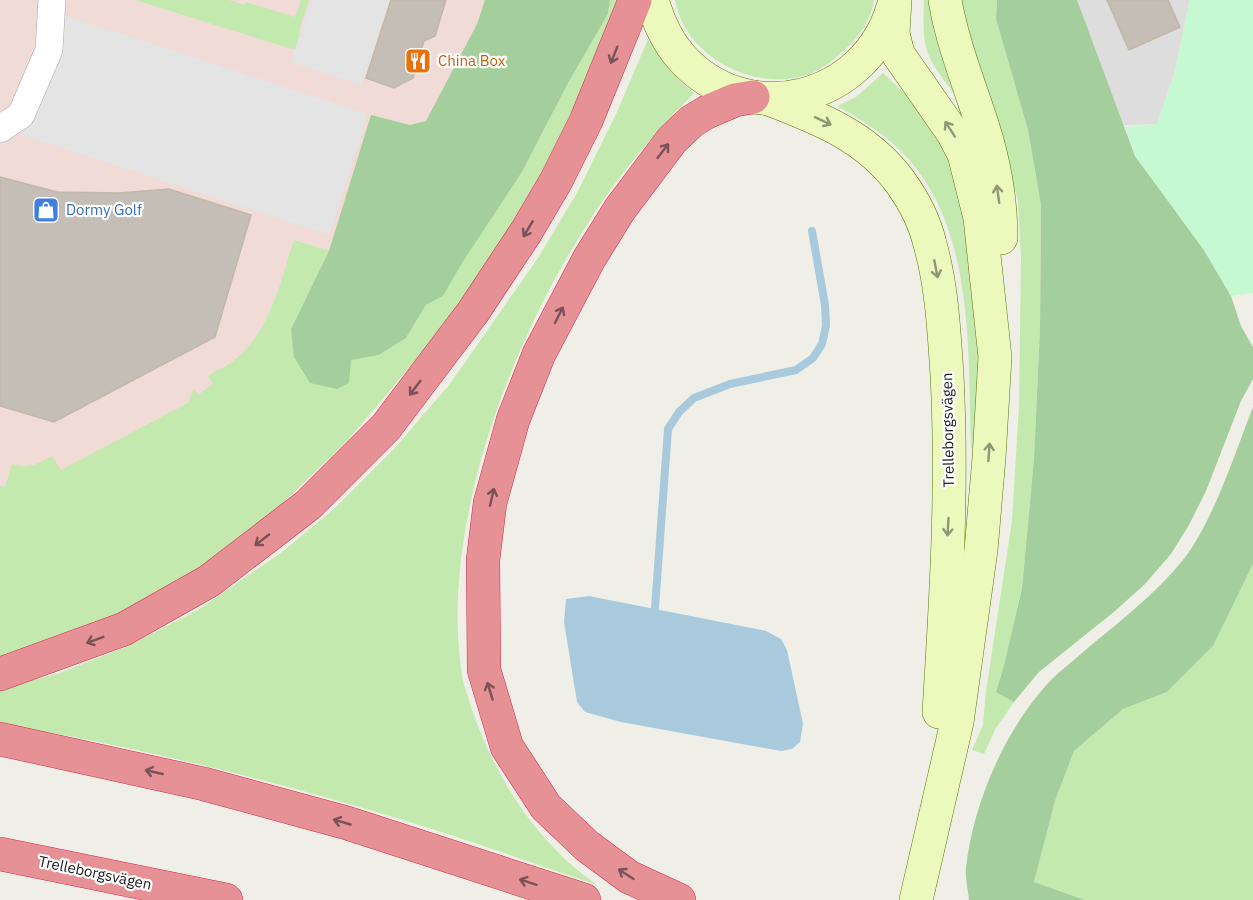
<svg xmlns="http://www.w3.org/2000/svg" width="1253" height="900" font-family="'IBM Plex Sans',sans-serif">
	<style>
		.residential { fill: #dedddd }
		.commercial { fill: #f0dbd7 }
		.grass { fill: #c3e9af }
		.forest { fill: #a5ce9d }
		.park { fill: #c6f8d1 }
		.parking { fill: #e4e4e4 }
		.water { fill: #a9cadd }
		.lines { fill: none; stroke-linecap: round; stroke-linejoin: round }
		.stream { stroke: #a9cadd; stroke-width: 8 }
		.building { fill: #c5beb6; stroke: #c2b8a9; stroke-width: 1.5 }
		.street-casing { stroke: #a7a7a7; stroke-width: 28 }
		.secondary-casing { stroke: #5b7608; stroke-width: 34 }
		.highway-casing { stroke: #d72b4f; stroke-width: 34 }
		.street { stroke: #fff; stroke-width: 27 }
		.secondary { stroke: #edf8bd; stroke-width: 33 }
		.highway { stroke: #e59195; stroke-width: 33 }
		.oneway { stroke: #795355 }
		.oneway2 { stroke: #919776 }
		.labels { text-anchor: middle; stroke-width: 4.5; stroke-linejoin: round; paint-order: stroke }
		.food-label { font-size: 15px; fill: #c56008; stroke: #fff; text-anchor: start }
		.shop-label { font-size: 15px; fill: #366cbe; stroke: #fff; text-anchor: start }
		.street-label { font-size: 15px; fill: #202020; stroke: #fff }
	</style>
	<rect width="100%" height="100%" fill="#f0efe7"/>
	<path class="residential" d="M 1060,0 L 1190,0 L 1174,74 L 1157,124 L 1106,126 Z"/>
	<path class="commercial" d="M 0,0 L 621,0 L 0,594 Z"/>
	<g class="grass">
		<path d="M 135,0 L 229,0 L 244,5 L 246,2 L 295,17 L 301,0 L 309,0 L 298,34 L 318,39 L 298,50 L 292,49 Z"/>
		<path d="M 610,0 L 617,0 L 609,26 L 564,130 L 538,179 L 500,243 L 433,340 L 347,441 L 264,522 L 213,562 L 121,618 L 0,659 L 0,486 L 5,487 L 12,464 C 28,470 38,464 52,456 L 61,470 L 188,403 L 194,388 L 198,395 L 213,384 L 208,376 C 217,370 228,366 236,359 C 271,330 280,282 294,240 L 329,251 L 291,329 L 351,359 L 379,355 L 406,338 L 426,305 L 443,296 L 461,263 L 522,172 L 567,85 L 608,14 Z"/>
		<path d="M 675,0 L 874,0 C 871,21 857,40 841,53 C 828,65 811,76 793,78 C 742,86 684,52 675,0 Z"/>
		<path d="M 924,0 L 938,0 L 956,96 C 925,55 922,52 924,0 Z"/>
		<path d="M 962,0 L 997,0 L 996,19 L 1028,130 L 1041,205 L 1040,328 L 1034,459 L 1022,587 L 1004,665 L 996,691 L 1014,702 L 996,728 L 984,754 L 972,750 L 983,725 L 986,691 L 1012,521 L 1019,405 L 1021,258 L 1018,200 L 969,35 Z"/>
		<path d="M 648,39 C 661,62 673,76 694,93 C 666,122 638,152 614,185 C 521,312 435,521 463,681 C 465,689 469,698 471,707 C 489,760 518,813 559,853 C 570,865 584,875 597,885 C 541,866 485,846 429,828 C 291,785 142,747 0,724 L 0,688 L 57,674 L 128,646 L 198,610 L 282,552 L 335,508 L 393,450 L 449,385 L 538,258 L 578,191 L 617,112 Z"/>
		<path d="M 883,73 L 917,105 L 954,165 L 971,243 L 980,375 L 978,447 L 971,448 C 968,359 974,247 919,172 C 898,143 868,123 837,106 L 856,97 Z"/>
		<path d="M 1253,564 L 1253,900 L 1085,900 L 1034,882 L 1055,801 L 1074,751 L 1123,709 L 1167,692 L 1213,646 Z"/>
	</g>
	<g class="forest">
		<path d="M 485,0 L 610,0 L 608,14 L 567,85 L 522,172 L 462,263 L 443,296 L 426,305 L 406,338 L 379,355 L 351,360 L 349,383 L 337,389 L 310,383 L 294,357 L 291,329 L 329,251 L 371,115 L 410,125 L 426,121 L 477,24 Z"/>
		<path d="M 997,0 L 1077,0 L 1135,156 L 1204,250 L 1231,296 L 1241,326 L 1253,347 L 1253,379 L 1241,401 L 1206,491 L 1189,525 L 1171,554 L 1145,584 L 1115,611 L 1039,672 L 1014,702 L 996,692 L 1004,665 L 1022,588 L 1034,459 L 1040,328 L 1041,205 L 1028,130 L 996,19 Z"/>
		<path d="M 1253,407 L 1253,564 L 1213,646 L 1167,692 L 1123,709 L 1074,751 L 1055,801 L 1034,882 L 1085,900 L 969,900 C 968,890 965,878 966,868 C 973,803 1006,727 1051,680 C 1061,670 1072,662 1082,653 C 1117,623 1154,596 1183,560 C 1213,522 1235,453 1253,407 Z"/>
	</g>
	<path class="park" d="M 1190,0 L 1253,0 L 1253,293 L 1231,296 L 1204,250 L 1135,156 L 1125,127 L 1157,124 L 1174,74 Z"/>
	<g class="parking">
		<path d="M 311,0 L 389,0 L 361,85 L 291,62 Z"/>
		<path d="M 54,12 L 368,114 L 329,235 L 14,132 Z"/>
	</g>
	<path class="water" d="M 589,596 L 766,631 L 781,639 L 787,650 L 803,724 L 800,742 L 792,749 L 781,751 L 621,722 L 585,712 L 577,702 L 564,622 L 566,599 Z"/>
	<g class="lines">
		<path class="stream" d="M 655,608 L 668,429 L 679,412 L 694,398 L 730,384 L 796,370 L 813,358 L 822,344 L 826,326 L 825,305 L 812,231"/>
	</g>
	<g class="building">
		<path d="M 391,0 L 446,0 L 435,36 L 424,41 L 413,78 L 394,88 L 366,78 Z"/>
		<path d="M 1107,0 L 1168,0 L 1180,27 L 1129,50 Z"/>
		<path d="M 0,177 L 57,192 L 119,193 L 169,189 L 251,215 L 215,337 L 54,422 L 0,406 Z"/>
	</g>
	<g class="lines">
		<defs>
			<path id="street" d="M 0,129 L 21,115 L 49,50 L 52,0"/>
			<g id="secondary">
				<path d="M 652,0 C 658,21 666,40 681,57 C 747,131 866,101 893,7"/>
				<path d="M 895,0 L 893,33 L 898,54 L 953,133 L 964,154 L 980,218 L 995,357 L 989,458 L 981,550 L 957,722 L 916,900"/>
				<path d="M 945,0 C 952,42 969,84 982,124 C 994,161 1001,200 1001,238"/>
				<path d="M 769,99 C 819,118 868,137 901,183 C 914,201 925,223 930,244 C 942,287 944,331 947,375 C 953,487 946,600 939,712"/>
			</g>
			<g id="highway">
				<path d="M 0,674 L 124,629 L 209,581 L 308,505 L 386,427 L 473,312 L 526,232 L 556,181 L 586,121 L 635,0"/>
				<path d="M 0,739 L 204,784 L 347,823 L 584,900"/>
				<path d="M 0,854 L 226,900"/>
				<path d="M 679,900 L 629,877 L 587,846 L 546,807 L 507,747 L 484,670 L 483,560 L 490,503 L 513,420 L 539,354 L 589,259 L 620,209 L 672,140 L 692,121 L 707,112 L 735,100 L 753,97"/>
			</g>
		</defs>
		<use href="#street" class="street-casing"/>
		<use href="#secondary" class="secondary-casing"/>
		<use href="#highway" class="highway-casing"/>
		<use href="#street" class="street"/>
		<use href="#secondary" class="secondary"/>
		<use href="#highway" class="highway"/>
	</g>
	<defs><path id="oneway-shaft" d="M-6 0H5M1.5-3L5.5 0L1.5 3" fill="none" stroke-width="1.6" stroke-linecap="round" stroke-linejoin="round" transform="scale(1.5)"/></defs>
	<g class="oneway">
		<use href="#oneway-shaft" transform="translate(614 55) rotate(112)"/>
		<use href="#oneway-shaft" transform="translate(663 151) rotate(-52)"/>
		<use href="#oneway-shaft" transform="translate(528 229) rotate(121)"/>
		<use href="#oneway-shaft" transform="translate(559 315) rotate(-63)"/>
		<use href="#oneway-shaft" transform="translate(415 388) rotate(127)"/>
		<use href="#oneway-shaft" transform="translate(492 497) rotate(-77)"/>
		<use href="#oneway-shaft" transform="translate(262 540) rotate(142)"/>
		<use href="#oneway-shaft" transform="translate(95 640) rotate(159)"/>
		<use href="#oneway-shaft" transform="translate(490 691) rotate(-107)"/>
		<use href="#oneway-shaft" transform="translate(154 772) rotate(-167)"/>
		<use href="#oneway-shaft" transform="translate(342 822) rotate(-164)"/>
		<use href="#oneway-shaft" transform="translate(626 874) rotate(-147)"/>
		<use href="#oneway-shaft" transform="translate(528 882) rotate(-162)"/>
	</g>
	<g class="oneway2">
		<use href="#oneway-shaft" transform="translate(823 121) rotate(25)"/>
		<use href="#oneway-shaft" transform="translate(950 129) rotate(-123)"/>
		<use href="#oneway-shaft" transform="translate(998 194) rotate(-98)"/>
		<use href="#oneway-shaft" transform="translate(936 269) rotate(79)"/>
		<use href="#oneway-shaft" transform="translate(989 452) rotate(-86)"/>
		<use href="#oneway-shaft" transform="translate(948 527) rotate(93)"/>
	</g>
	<defs>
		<symbol id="restaurant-square" viewBox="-11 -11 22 22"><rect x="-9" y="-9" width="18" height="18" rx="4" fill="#e8710a" stroke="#fff"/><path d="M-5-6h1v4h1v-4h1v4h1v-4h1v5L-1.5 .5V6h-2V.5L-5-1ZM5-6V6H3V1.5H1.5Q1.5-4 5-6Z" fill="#fff"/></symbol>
		<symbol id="shop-square" viewBox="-11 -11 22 22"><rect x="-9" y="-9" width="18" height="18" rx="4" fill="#3f7fe0" stroke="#fff"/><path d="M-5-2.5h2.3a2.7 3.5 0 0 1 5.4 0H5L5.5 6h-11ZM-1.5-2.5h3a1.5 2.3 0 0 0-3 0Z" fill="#fff"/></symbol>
	</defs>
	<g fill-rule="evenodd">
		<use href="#restaurant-square" x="403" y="46" width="30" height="30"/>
		<use href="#shop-square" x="31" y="195" width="30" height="30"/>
	</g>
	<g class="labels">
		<g class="food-label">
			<text x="438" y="66">China Box</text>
		</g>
		<g class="shop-label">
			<text x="66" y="215">Dormy Golf</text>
		</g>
		<g class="street-label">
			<text transform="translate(948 430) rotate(-91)" y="5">Trelleborgsvägen</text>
			<text transform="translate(95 873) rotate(12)" y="5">Trelleborgsvägen</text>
		</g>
	</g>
</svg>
